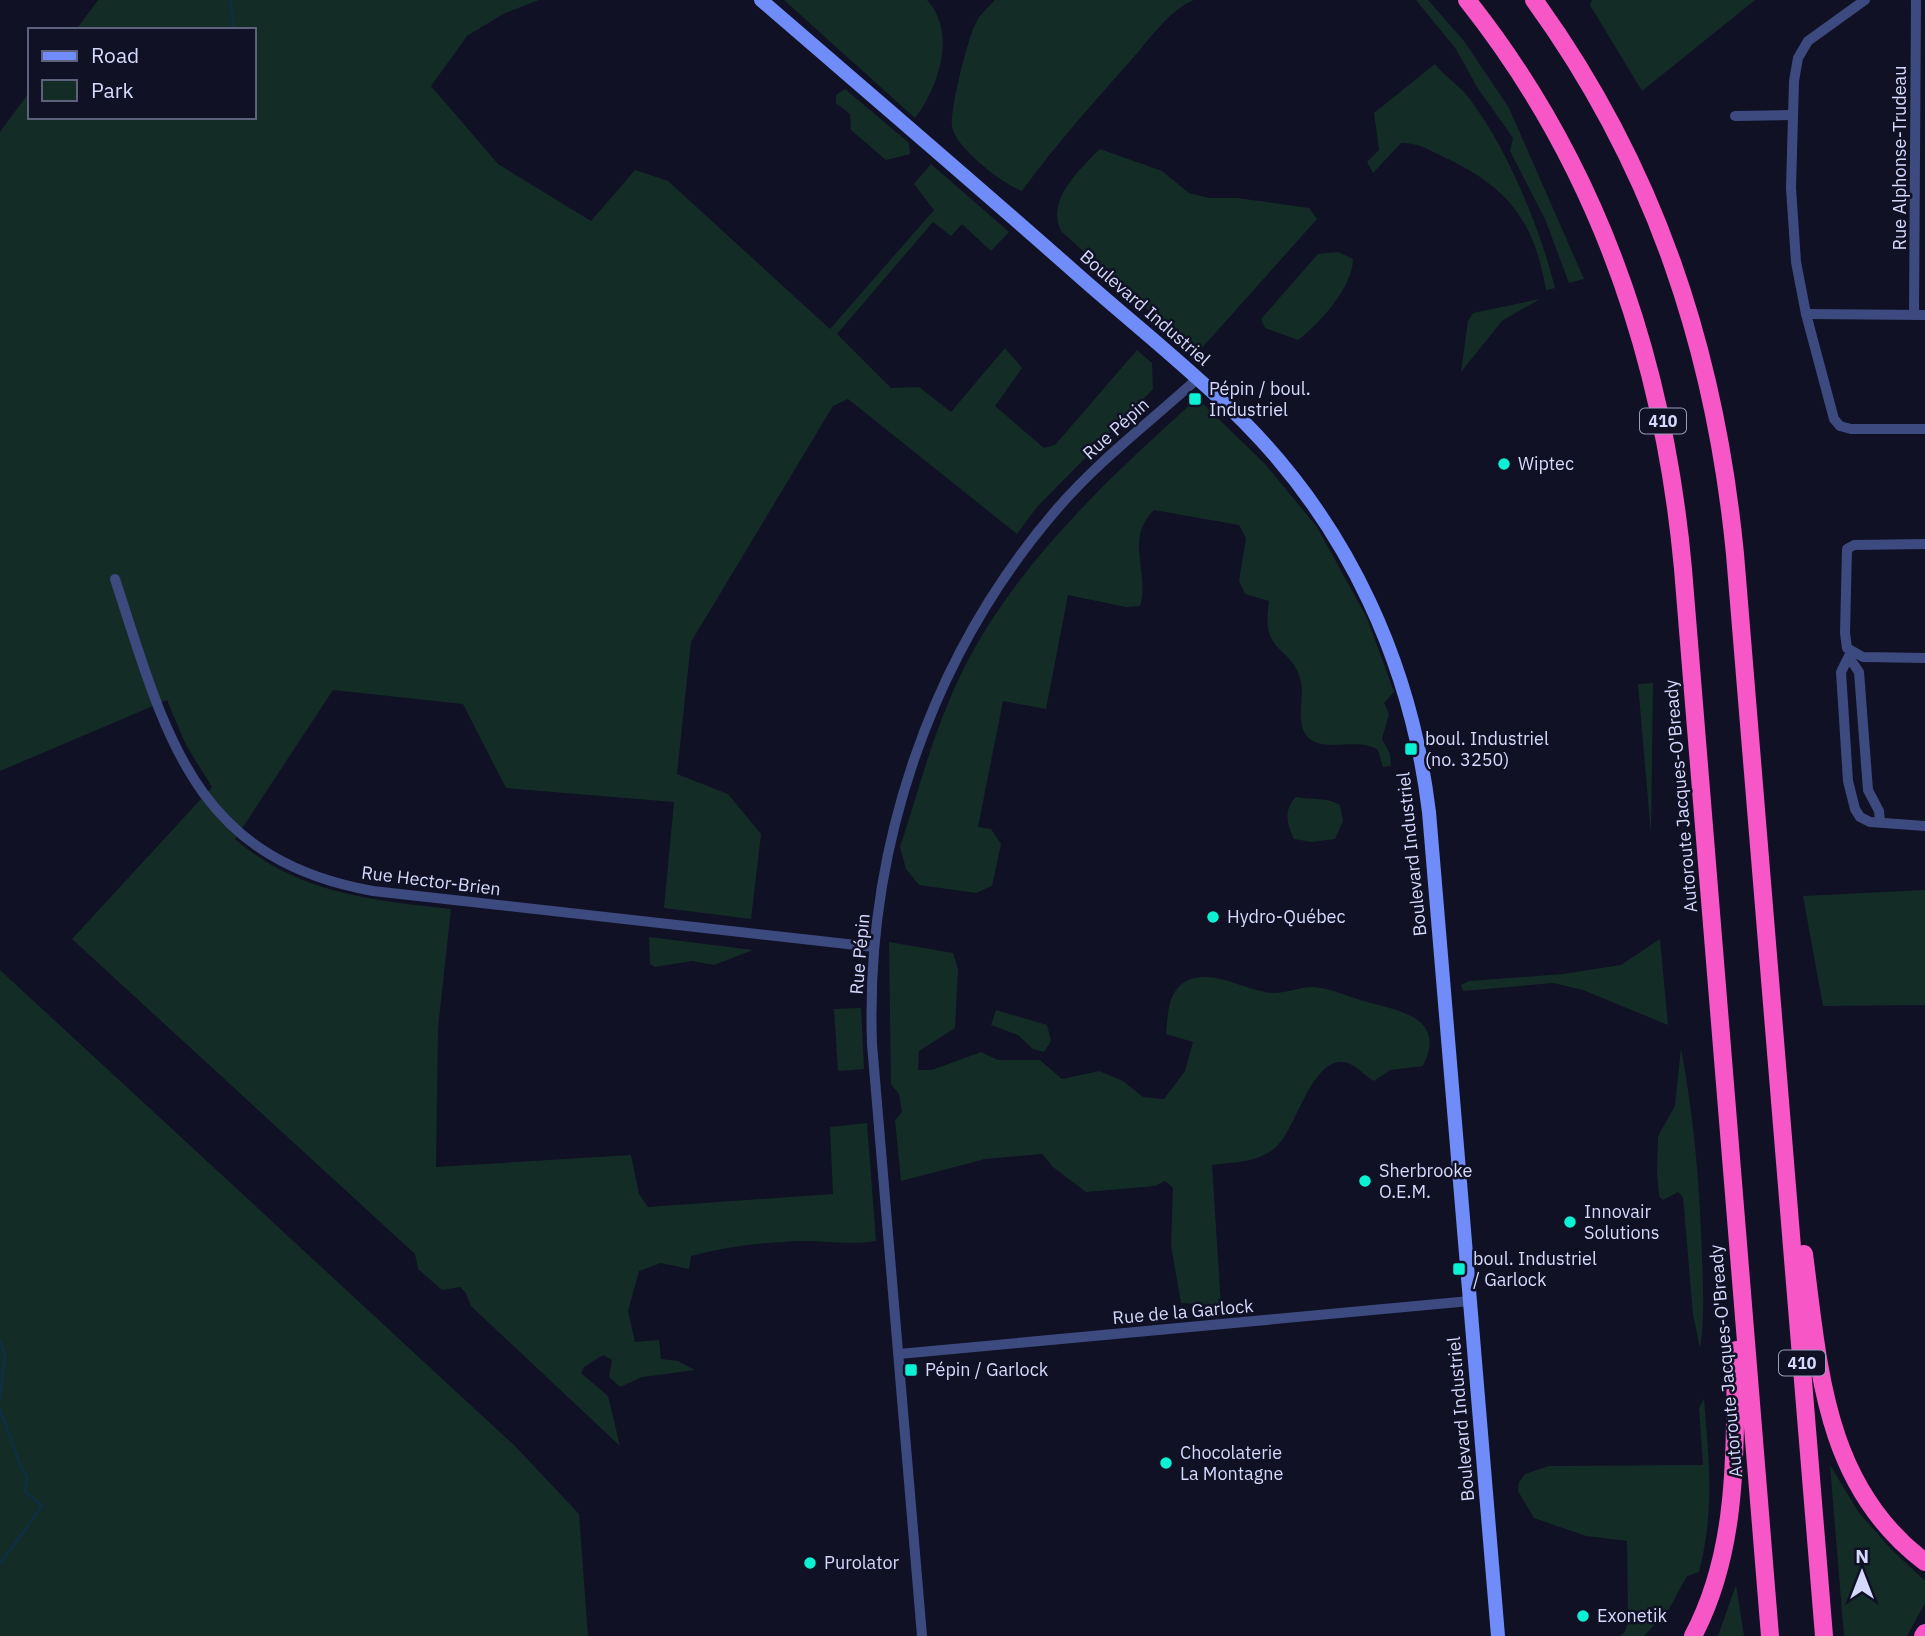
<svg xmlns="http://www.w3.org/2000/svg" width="1925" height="1636" font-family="'IBM Plex Sans',sans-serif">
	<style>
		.green { fill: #132d26 }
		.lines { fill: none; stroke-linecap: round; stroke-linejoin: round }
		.stream { stroke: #0e2e44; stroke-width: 2.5 }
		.street { stroke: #3d4a80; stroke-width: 10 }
		.secondary { stroke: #708cf8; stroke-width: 14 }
		.highway { stroke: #f756c7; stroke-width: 18 }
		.poi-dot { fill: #0cf1d4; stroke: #101124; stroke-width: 2.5 }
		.labels { text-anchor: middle; stroke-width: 5; stroke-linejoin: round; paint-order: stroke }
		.shield { fill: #101124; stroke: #999dbc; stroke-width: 2 }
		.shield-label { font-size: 16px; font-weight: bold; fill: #d4d9fd }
		.street-label { font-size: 18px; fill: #d4d9fd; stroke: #101124 }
		.poi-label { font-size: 18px; fill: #d4d9fd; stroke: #101124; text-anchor: start }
	</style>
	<rect width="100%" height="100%" fill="#101124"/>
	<g class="green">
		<path d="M 98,0 L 539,0 L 503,14 L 467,36 L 431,86 L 498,164 L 591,221 L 635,170 L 668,181 L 830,329 L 934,210 L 914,184 L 931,164 L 1009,232 L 991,251 L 962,224 L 951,236 L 933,222 L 837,334 L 891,388 L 919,387 L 951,412 L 1005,348 L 1022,368 L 995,406 L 1044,448 L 1055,445 L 1137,350 L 1152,363 L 1153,389 L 1037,507 L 1017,534 L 848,399 L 833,406 L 691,642 L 677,774 L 728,794 L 761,834 L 751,919 L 664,908 L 674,802 L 506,788 L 463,704 L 333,690 L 235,839 C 299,894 371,900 451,909 L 438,1028 L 436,1167 L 631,1155 L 639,1194 L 648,1207 L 833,1194 L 830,1127 L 867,1123 L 876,1241 C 851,1245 829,1241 805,1241 C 766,1242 729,1246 691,1256 L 689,1269 L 661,1263 L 639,1271 L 628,1311 L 635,1342 L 659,1340 L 661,1359 L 678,1361 L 695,1370 L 642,1377 L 620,1387 L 609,1377 L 612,1360 L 603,1355 L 584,1367 L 581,1373 L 608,1396 L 620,1446 L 471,1306 L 466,1293 L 460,1287 L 442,1290 L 418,1269 L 415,1254 L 72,939 L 212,787 L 186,745 L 167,700 L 0,771 L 0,132 L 30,91 L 30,117 L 254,117 L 254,30 L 76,30 Z"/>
		<path d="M 784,0 L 927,0 C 957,33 939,86 915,118 Z"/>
		<path d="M 995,0 L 1194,0 C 1169,10 1150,39 1132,59 C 1094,102 1056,144 1022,191 C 1003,184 955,148 952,126 C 950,110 968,35 977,21 C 981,13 989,7 995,0 Z"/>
		<path d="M 1416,0 L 1428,0 L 1464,41 L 1509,108 L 1584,279 L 1569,283 L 1545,219 L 1510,151 L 1513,138 L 1477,87 L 1456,49 Z"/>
		<path d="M 1592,0 L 1755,0 L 1642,91 L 1590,5 Z"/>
		<path d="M 1435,64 C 1445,77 1459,85 1469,98 C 1508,149 1539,226 1555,288 L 1546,290 C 1534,221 1509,188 1446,158 C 1431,151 1418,142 1401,143 L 1373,173 L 1367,162 L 1379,150 L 1374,113 Z"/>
		<path d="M 845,89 L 909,143 L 910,154 L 886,160 L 851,130 L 850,114 L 836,103 L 836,95 Z"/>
		<path d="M 1100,149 L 1162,171 L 1189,193 L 1209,198 L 1237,198 L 1309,208 L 1317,219 L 1201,349 L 1190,348 L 1061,231 C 1046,200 1079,170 1100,149 Z"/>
		<path d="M 1338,252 L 1353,259 C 1353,287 1319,324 1298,340 L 1265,328 L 1261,319 L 1318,254 Z"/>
		<path d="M 1540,299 L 1502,321 L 1461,372 L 1468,321 L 1473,313 Z"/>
		<path d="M 1199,400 L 1265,464 L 1317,527 L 1367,618 L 1394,692 L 1384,703 L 1389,714 L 1382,739 L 1390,754 L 1391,766 L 1383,767 L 1378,750 C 1358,738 1335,750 1315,742 C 1292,733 1305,699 1301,682 C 1292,643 1260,657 1269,601 L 1245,594 L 1239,581 L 1246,538 L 1239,525 L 1154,510 C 1124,539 1150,572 1140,606 L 1126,607 L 1068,595 L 1046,709 L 1003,701 L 978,827 L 991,829 L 1001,844 L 992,886 L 976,893 L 919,885 L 906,869 L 900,847 C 916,800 928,751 947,706 C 995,584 1097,489 1192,403 Z"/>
		<path d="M 1653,683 L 1651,834 L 1638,684 Z"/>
		<path d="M 1296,797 C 1312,800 1327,797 1340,805 L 1343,821 L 1335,839 L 1312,842 L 1294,839 C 1287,824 1283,810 1296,797 Z"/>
		<path d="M 1925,890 L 1925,1005 L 1823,1006 L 1803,896 Z"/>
		<path d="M 649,937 L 753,950 L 714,965 L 692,961 L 655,967 L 650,964 Z"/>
		<path d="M 1660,939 L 1668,1025 L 1583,990 L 1553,983 L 1463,991 L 1461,985 L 1469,981 L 1563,974 L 1621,965 Z"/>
		<path d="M 889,942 L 953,953 L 958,969 L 955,1028 L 919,1051 L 918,1070 L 932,1070 L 981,1052 L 998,1060 L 1040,1060 L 1062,1079 L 1099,1071 L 1123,1081 L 1143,1097 L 1164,1099 L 1185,1071 L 1193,1042 L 1166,1034 C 1168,1016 1167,996 1182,984 C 1208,964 1247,993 1276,993 C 1288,992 1301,987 1313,987 C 1329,988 1345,995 1360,1000 C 1392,1010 1449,1014 1423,1066 L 1390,1070 L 1374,1081 C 1366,1077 1360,1069 1352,1065 C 1315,1046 1298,1125 1278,1145 C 1261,1163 1234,1162 1212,1165 L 1221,1306 L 1181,1303 L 1171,1245 L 1173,1188 L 1165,1181 L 1155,1186 L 1086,1192 L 1053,1167 L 1042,1154 L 985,1159 L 901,1181 L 895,1120 L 902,1112 L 899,1094 L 891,1084 Z"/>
		<path d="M 0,970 L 515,1446 L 579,1514 L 588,1636 L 0,1636 Z"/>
		<path d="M 861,1008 L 864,1069 L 838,1071 L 834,1009 Z"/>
		<path d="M 996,1010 L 1047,1025 L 1051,1041 L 1044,1052 L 1033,1049 L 1018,1035 L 991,1025 Z"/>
		<path d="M 1681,1048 C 1694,1118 1700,1186 1702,1257 C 1703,1288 1705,1317 1700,1348 L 1693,1314 L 1683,1197 L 1678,1192 L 1663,1200 L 1659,1196 L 1657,1171 L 1658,1136 L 1675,1106 Z"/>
		<path d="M 1704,1399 C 1709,1463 1715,1509 1699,1572 L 1687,1576 L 1669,1609 L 1644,1636 L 1620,1636 L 1625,1632 L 1628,1621 L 1627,1541 L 1586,1536 L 1534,1518 L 1518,1491 L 1519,1482 L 1525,1474 L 1549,1466 L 1703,1465 L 1699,1408 Z"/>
		<path d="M 1830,1465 L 1859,1513 L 1891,1549 L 1925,1581 L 1925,1603 L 1907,1636 L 1844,1636 Z"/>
		<path d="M 1736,1585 L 1744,1636 L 1718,1636 Z"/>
	</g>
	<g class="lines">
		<g class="stream">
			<path d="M 230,0 L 234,30"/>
			<path d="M 0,1340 L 5,1356 L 0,1399"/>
			<path d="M 0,1409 L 21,1467 L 27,1477 L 25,1491 L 42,1506 L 0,1564"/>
		</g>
		<g class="street">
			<path d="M 1865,0 L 1808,41 L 1798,58 L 1794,81 L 1791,188 L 1796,262 L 1806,314 L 1834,419 L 1840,426 L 1851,429 L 1925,429"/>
			<path d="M 1735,116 L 1792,115"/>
			<path d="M 1806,314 L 1925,315"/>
			<path d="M 1914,315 L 1916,0"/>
			<path d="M 1925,544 L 1854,545 L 1847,549 L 1845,633 L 1847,648 L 1863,657 L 1925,658"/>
			<path d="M 115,579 C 165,731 191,859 373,891 L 874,947"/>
			<path d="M 1851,652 L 1841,672 L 1848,781 L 1855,809 L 1860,817 L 1870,822 L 1925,826"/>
			<path d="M 1850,659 L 1859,672 L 1868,790 L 1879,811 L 1880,821"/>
			<path d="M 899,1354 L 1470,1301"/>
			<path d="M 922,1636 L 872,1044 C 865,850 930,656 1057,509 C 1099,460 1150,422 1197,379"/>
		</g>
		<path class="secondary" d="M 761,0 C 864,89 967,177 1069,267 C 1127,319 1189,367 1244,422 C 1349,528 1411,664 1429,812 L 1498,1636"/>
		<g class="highway">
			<path d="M 1467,0 C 1598,165 1664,361 1683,569 L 1770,1636"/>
			<path d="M 1534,0 C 1655,167 1715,350 1735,554 L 1824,1636"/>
			<path d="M 1804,1254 C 1819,1368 1824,1486 1925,1562"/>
			<path d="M 1693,1636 C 1740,1547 1734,1448 1736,1350"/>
			<path d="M 1923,1636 L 1925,1633"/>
		</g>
	</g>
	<g class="poi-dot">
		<rect x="1188" y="392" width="14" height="14" rx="3.5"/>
		<circle cx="1504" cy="464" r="7"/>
		<rect x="1404" y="742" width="14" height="14" rx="3.5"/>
		<circle cx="1213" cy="917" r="7"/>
		<circle cx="1365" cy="1181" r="7"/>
		<circle cx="1570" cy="1222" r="7"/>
		<rect x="1452" y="1262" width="14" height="14" rx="3.5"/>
		<rect x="904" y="1363" width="14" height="14" rx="3.5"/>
		<circle cx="1166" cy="1463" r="7"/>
		<circle cx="810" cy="1563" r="7"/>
		<circle cx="1583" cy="1616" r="7"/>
	</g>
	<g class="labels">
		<g class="shield">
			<rect x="1640" y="408.5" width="46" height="25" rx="5"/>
			<rect x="1779" y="1350.5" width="46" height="25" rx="5"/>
		</g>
		<g class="shield-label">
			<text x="1663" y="427">410</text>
			<text x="1802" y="1369">410</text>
		</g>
		<g class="street-label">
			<text transform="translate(1900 158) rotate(-90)" y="6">Rue Alphonse-Trudeau</text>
			<text transform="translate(1145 308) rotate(41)" y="6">Boulevard Industriel</text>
			<text transform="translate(1116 429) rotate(-42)" y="6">Rue Pépin</text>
			<text transform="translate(1681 796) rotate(-95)" y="6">Autoroute Jacques-O'Bready</text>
			<text transform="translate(1412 854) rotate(-96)" y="6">Boulevard Industriel</text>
			<text transform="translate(431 881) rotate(7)" y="6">Rue Hector-Brien</text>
			<text transform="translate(860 954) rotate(-85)" y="6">Rue Pépin</text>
			<text transform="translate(1183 1312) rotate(-5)" y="6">Rue de la Garlock</text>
			<text transform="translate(1726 1361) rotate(-95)" y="6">Autoroute Jacques-O'Bready</text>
			<text transform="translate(1461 1419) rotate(-95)" y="6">Boulevard Industriel</text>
		</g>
		<g class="poi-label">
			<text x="1209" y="395">Pépin / boul.<tspan x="1209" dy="21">Industriel</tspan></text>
			<text x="1518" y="470">Wiptec</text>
			<text x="1425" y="745">boul. Industriel<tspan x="1425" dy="21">(no. 3250)</tspan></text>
			<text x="1227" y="923">Hydro-Québec</text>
			<text x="1379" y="1177">Sherbrooke<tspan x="1379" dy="21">O.E.M.</tspan></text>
			<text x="1584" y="1218">Innovair<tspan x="1584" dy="21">Solutions</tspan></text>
			<text x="1473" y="1265">boul. Industriel<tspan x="1473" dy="21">/ Garlock</tspan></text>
			<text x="925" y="1376">Pépin / Garlock</text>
			<text x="1180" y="1459">Chocolaterie<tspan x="1180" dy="21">La Montagne</tspan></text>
			<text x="824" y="1569">Purolator</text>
			<text x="1597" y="1622">Exonetik</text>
		</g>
	</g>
	<rect x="28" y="28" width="228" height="91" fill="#101124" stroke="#5e617b" stroke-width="2"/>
	<rect x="42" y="51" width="35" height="10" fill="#708cf8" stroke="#5e617b" stroke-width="2"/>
	<text x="91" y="63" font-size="21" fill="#d4d9fd">Road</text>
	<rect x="42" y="80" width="35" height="21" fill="#132d26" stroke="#5e617b" stroke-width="2"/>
	<text x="91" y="98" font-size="21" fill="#d4d9fd">Park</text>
	<g transform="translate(1862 1573)" stroke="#101124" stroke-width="5" paint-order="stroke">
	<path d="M0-5L12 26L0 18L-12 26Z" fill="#d4d9fd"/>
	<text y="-10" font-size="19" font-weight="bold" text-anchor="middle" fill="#d4d9fd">N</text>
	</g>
</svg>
